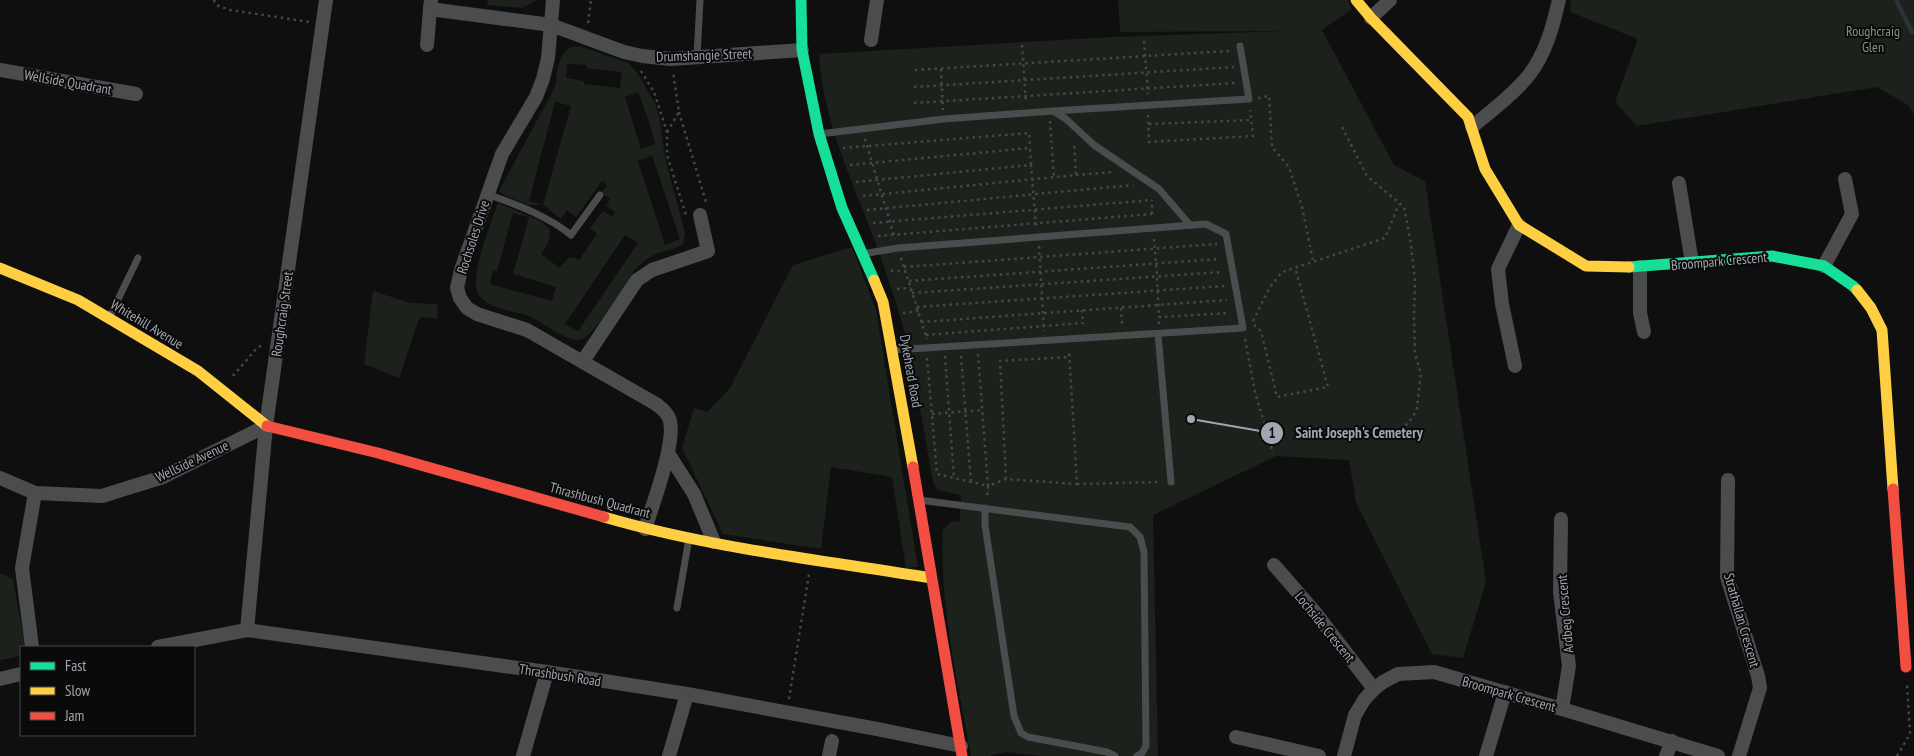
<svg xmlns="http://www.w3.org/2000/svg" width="1914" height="756" font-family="'PT Sans Narrow',sans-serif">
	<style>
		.green { fill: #1c211c; fill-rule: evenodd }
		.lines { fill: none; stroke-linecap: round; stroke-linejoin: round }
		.stream { stroke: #2a3238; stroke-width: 4.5 }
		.path { stroke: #45474a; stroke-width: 2.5; stroke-dasharray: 2.5 4; stroke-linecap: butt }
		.lane { stroke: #4a4c4e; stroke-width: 7 }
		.street { stroke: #4a4c4e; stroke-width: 14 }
		.fast { stroke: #16e098; stroke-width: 11 }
		.slow { stroke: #ffcf43; stroke-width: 11 }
		.jam { stroke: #f24e42; stroke-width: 11 }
		.labels { text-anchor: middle; stroke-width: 4; stroke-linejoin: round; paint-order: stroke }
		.park-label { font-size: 14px; fill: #7a9a78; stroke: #0a0a0b }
		.street-label { font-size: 14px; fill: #a1a7b0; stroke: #0a0a0b }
		.leader { fill: none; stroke: #a1a7b0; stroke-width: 2 }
		.callout-dot { fill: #a1a7b0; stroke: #0a0a0b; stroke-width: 2 }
		.mark-label { font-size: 15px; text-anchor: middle; font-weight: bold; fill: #111 }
		.callout-label { font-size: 15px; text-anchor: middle; font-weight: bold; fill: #a1a7b0; stroke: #0a0a0b; stroke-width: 4; stroke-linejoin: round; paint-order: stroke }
	</style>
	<rect width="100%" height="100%" fill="#0f0f10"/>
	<g class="green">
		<path d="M 488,0 L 537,0 L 522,8 L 487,5 Z"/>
		<path d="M 1118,0 L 1348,0 L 1352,9 L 1322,30 L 1394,165 L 1425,181 L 1486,582 L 1463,658 L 1432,654 L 1356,503 L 1349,460 L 1276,456 L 1153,515 L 1158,756 L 1041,756 L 1006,752 L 991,755 L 991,756 L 971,756 C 958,682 939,605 943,530 L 951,522 L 960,521 L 961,495 L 938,490 L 933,482 C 925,440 919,397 910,355 C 904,325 894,296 884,267 C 861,197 823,129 819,54 L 1111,37 L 1287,31 L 1120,32 Z"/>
		<path d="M 1571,0 L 1914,0 L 1914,115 L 1908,105 L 1877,87 L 1637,126 L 1615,102 L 1638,39 L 1570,12 Z"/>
		<path d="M 580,46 L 628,63 L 638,74 L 655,103 L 660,121 L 665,157 L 685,233 L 683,244 C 675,250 665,250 656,254 C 647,258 640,265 633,272 C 624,287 597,333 582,339 C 568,344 544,323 531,317 C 515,310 484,310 477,291 C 471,273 491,222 498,203 L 541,221 L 550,230 L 548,244 L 541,254 L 560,268 L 568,258 L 573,257 L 579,260 L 597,234 L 590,228 L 603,211 L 612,217 L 615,212 L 606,206 L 610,199 L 601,193 L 607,185 L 602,181 L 576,217 L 567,210 L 561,219 L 543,205 L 529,205 L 506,196 L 499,191 L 554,89 C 559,72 555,58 571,47 ZM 567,64 L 587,65 L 586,68 L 622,72 L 620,88 L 584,84 L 584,81 L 566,78 ZM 638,92 L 650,124 L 655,144 L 641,149 L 625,97 ZM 555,102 L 571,106 L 543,205 L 529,201 ZM 652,155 L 680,239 L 665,245 L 638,161 ZM 513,213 L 529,217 L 513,274 L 556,287 L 552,301 L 490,284 L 493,270 L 497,271 ZM 625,235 L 638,243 L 578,331 L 565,324 Z"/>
		<path d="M 852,247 L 876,310 L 918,567 L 906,568 L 892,477 L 831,467 L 821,549 L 723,534 L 682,448 L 694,408 L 707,412 L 730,388 L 793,265 Z"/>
		<path d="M 373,291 L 410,303 L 438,304 L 437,319 L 423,317 L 419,319 L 399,378 L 364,364 Z"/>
		<path d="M 0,573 L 13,579 L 25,647 L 21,647 L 21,656 L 0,660 Z"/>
	</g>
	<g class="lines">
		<path class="stream" d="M 1896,0 L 1912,32 L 1914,32"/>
		<g class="path">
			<path d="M 214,0 L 216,5 L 230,10 L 310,22"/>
			<path d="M 588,23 L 591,0"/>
			<path d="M 1144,41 L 1148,94"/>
			<path d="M 1022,45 L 1026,103"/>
			<path d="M 941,69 L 943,110"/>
			<path d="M 915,70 L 1229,51"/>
			<path d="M 641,71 L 654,92 L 667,132 L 667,155 L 686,215"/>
			<path d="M 914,87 L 1234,67"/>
			<path d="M 1258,98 L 1269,96 L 1272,147 L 1289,167 L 1302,207 L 1313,261"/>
			<path d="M 914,103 L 1235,83"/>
			<path d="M 679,112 L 706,202"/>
			<path d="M 1148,115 L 1149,142 L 1253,136 L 1250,110"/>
			<path d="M 1050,121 L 1054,177"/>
			<path d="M 1149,124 L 1251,120"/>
			<path d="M 1342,127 L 1367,176 L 1404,207 L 1410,238 L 1415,280 L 1414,318 L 1415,354 L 1421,373 L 1417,408 L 1413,417 L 1405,426 L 1400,442"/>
			<path d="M 667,132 L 679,112 L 673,72"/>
			<path d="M 865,139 L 895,239"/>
			<path d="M 843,148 L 1029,133 L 1030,148"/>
			<path d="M 850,165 L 1030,148 L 1031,165"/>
			<path d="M 1076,175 L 1115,172"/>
			<path d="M 856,182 L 1031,165 L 1036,226"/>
			<path d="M 863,196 L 1076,175 L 1074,142"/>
			<path d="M 867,210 L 1133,185"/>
			<path d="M 1152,214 L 1152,200"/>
			<path d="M 873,223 L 1152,200"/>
			<path d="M 878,236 L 1152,214"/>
			<path d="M 1154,239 L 1157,277 L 1159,317"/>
			<path d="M 1039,246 L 1044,331"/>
			<path d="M 901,258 L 927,339"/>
			<path d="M 904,267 L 1217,244"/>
			<path d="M 891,271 L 905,271"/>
			<path d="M 909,281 L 1220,259"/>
			<path d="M 897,289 L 911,288"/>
			<path d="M 912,293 L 1223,272"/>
			<path d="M 917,307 L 1224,286"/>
			<path d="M 1121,308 L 1122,324"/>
			<path d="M 1082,310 L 1083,324"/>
			<path d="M 903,313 L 918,311"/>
			<path d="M 1253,321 L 1270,287 L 1282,272 L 1385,238 L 1399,204"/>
			<path d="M 921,322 L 1227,300"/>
			<path d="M 1159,324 L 1159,317 L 1229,313"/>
			<path d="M 1254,325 L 1261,331 L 1277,397 L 1328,387 L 1295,267"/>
			<path d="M 926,335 L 1083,323"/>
			<path d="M 1245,339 L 1255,392 L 1273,453"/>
			<path d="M 978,354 L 988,486 L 1006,479 L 1077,484 L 1069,350"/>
			<path d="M 945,356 L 954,478"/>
			<path d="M 961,356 L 971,482"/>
			<path d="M 927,358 L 937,474 L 988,486 L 987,498"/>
			<path d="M 233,376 L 256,349 L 263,344"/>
			<path d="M 932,414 L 982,410"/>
			<path d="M 1006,479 L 1000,361 L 1070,357"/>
			<path d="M 1077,484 L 1162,482"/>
			<path d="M 789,699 L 809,574"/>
			<path d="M 1897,756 L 1910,734 L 1907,684"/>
		</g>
		<g class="lane">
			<path d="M 697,57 L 700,0"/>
			<path d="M 1053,111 L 1249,99 L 1240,46"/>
			<path d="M 819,134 L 944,119 L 1053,111 L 1066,119 L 1094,145 L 1159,189 L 1190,225"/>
			<path d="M 487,194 C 517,205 546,215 571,235 L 600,195"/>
			<path d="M 862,254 L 898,248 L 1206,224 L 1226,234 L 1243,328 L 893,350"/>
			<path d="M 109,318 L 138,258"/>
			<path d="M 1158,334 L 1171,482"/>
			<path d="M 919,500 L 1130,527 L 1140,537 L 1144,552 L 1146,746 L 1142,753 L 1137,756"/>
			<path d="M 985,508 L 985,525 L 1014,716 L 1021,733 L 1028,737 L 1107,752 L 1115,756"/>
			<path d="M 677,608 L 689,538"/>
		</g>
		<g class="street">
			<path d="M 431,0 L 430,9 L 551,25 L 624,52 L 642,56 L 671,59 L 802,50"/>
			<path d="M 553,0 L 548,58 L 543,79 L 536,97 L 502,154 L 461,270 L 457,288 L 460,298 L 467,308 L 477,314 L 527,330 L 656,404 C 661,408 666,411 669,418 C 678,438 652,506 645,529"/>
			<path d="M 1371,18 L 1390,0"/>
			<path d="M 871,40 L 877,0"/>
			<path d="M 427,45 L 430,9"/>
			<path d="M 0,70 L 136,94"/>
			<path d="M 1472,127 C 1491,111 1513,95 1529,75 C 1546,53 1553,26 1559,0"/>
			<path d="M 1679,183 L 1692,263"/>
			<path d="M 1824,266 L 1852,214 L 1845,179"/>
			<path d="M 1640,267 L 1640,313 L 1644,332"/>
			<path d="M 583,361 L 637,280 L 652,270 L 708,251 L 700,215"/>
			<path d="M 1515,366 L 1502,304 L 1498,269 L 1519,225"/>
			<path d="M 668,453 L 694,494 L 714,542"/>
			<path d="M 0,478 L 35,493 L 102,496 L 163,477 L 266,426"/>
			<path d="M 1728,480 L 1727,577 L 1758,676 L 1760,688 L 1739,756"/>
			<path d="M 1561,519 L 1560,592 L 1569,666 L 1562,709"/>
			<path d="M 1274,565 L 1314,611 L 1374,689"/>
			<path d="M 247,630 L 266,426 L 326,0"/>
			<path d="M 32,647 L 22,568 L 35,493"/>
			<path d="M 158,647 L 247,630 L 547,672 L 687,694 L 877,729 L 961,746"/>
			<path d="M 0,679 L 21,674"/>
			<path d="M 1236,737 L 1319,756"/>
			<path d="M 523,756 L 547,672"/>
			<path d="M 669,756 L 687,694"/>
			<path d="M 829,756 L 832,741"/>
			<path d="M 1344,756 L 1355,715 L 1364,700 L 1374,689 L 1383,682 L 1398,674 L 1434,672 L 1562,709 L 1718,756"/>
			<path d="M 1486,756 L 1505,692"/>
			<path d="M 1666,756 L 1672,741"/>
		</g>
		<g class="fast">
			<path d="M 801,0 L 802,50 L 819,134 L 842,208 L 874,280"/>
			<path d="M 1629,267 L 1772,256 L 1824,266 L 1853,286 L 1857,290"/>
		</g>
		<g class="slow">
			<path d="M 1356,0 L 1371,18 L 1468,117 L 1485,169 L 1519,225 L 1586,266 L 1629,267"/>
			<path d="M 0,268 L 78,300 L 198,371 L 267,426"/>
			<path d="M 874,280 L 883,302 L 913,467"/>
			<path d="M 1857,290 L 1871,308 L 1882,330 L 1893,489"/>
			<path d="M 604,517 C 710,548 822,560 931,578"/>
		</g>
		<g class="jam">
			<path d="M 267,426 L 378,453 L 604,517"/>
			<path d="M 913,467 L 962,756"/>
			<path d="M 1893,489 L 1906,667"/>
		</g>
	</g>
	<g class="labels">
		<g class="park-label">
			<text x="1873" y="36">Roughcraig<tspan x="1873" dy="16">Glen</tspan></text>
		</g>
		<g class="street-label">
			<text transform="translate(704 55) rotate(-2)" y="5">Drumshangie Street</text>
			<text transform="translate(68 82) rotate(10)" y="5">Wellside Quadrant</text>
			<text transform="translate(473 237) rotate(-72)" y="5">Rochsoles Drive</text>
			<text transform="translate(1719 261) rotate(-5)" y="5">Broompark Crescent</text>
			<text transform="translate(282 314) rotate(-82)" y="5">Roughcraig Street</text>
			<text transform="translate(147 324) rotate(31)" y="5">Whitehill Avenue</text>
			<text transform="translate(911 371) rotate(80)" y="5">Dykehead Road</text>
			<text transform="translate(192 461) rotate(-25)" y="5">Wellside Avenue</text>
			<text transform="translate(600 500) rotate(15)" y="5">Thrashbush Quadrant</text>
			<text transform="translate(1565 614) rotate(-95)" y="5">Ardbeg Crescent</text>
			<text transform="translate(1742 620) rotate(74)" y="5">Strathallan Crescent</text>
			<text transform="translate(1325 627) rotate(51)" y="5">Lochside Crescent</text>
			<text transform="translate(560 675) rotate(9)" y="5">Thrashbush Road</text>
			<text transform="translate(1509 694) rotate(16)" y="5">Broompark Crescent</text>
		</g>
	</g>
	<path class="leader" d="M1191 419L1272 433"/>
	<g class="callout-dot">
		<circle cx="1191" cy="419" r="5"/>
		<circle cx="1272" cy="433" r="12"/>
	</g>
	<g class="mark-label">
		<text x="1272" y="438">1</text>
	</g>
	<g class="callout-label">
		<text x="1359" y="438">Saint Joseph's Cemetery</text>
	</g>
	<rect x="20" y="646" width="175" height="90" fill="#0a0a0b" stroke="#46494d"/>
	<rect x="30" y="662" width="25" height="8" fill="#16e098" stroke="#46494d"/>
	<text x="65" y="671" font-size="15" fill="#a1a7b0">Fast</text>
	<rect x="30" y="687" width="25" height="8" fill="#ffcf43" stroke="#46494d"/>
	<text x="65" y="696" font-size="15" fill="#a1a7b0">Slow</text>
	<rect x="30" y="712" width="25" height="8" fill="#f24e42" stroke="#46494d"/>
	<text x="65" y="721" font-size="15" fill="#a1a7b0">Jam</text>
</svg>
